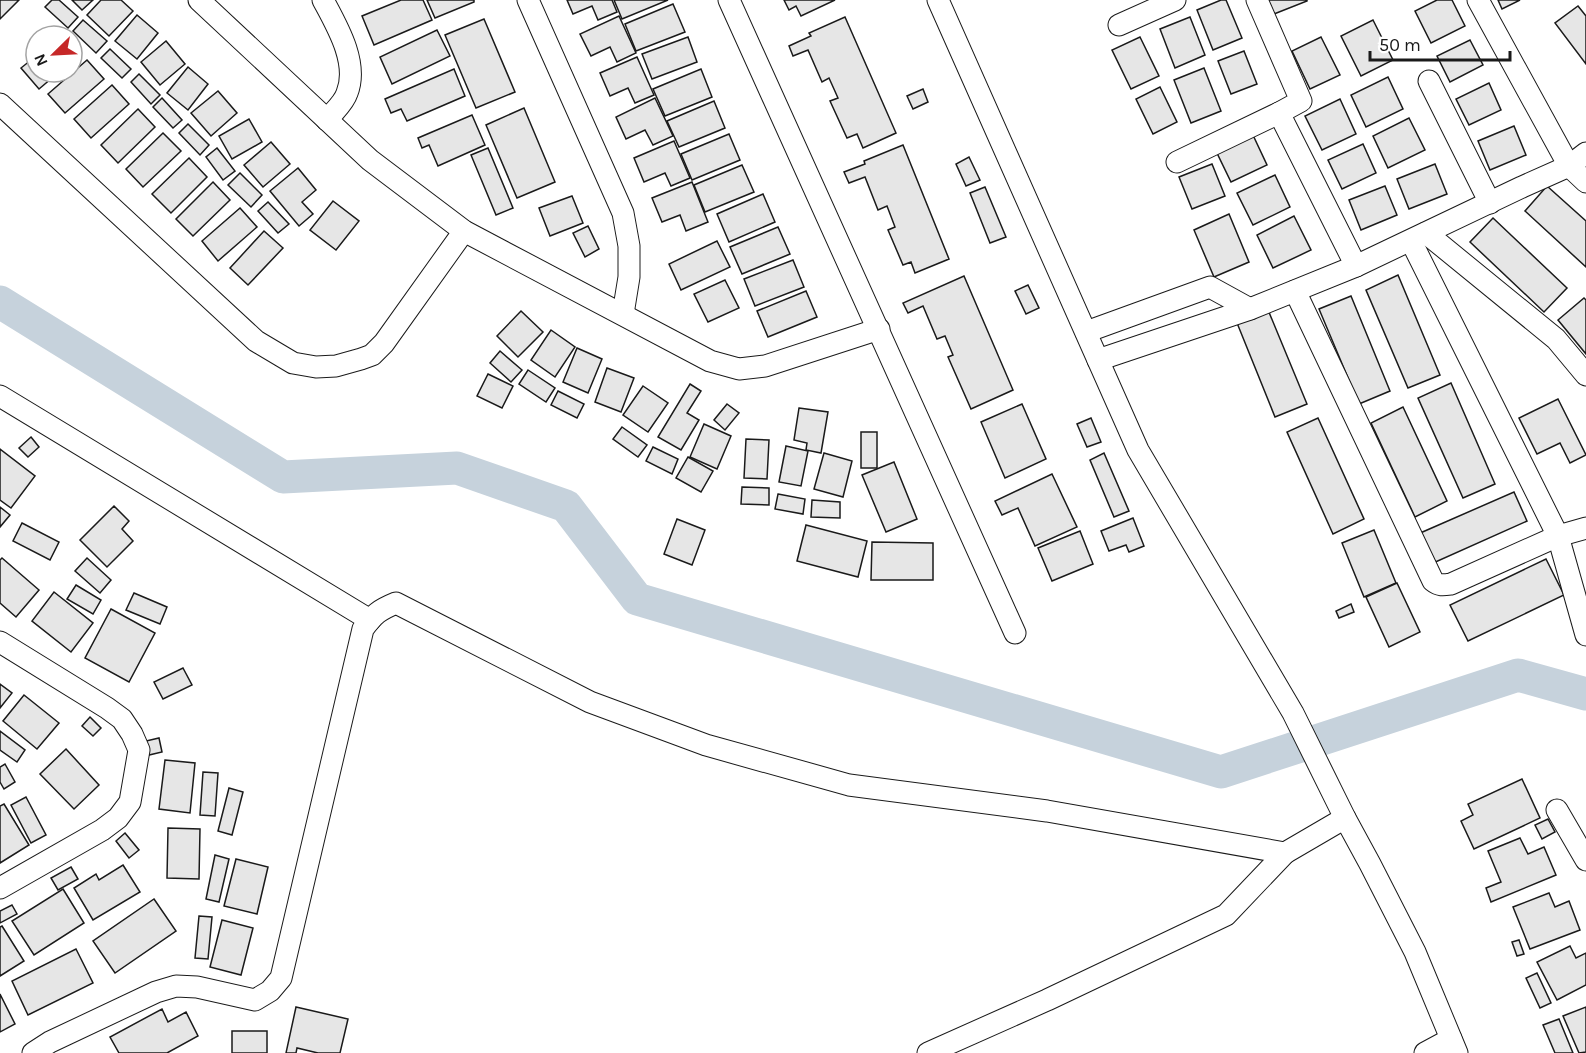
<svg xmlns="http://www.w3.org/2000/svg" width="1586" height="1053" font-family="Karla,sans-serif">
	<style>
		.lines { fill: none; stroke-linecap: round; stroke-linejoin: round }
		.river { stroke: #c6d2dc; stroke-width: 33 }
		.building { fill: #e6e6e6; stroke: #1a1a1a; stroke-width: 1.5 }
		.minor-casing { stroke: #1a1a1a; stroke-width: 23 }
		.minor { stroke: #fff; stroke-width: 21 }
	</style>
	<rect width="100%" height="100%" fill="#fff"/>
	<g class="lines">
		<path class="river" d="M 0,302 L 283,477 L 457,468 L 566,506 L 637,599 L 1221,772 L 1518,675 L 1586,694"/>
	</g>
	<g class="building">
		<path d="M 0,0 L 19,0 L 0,19 Z"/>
		<path d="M 52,0 L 59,0 L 78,17 L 68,28 L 45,7 Z"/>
		<path d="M 72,0 L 93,0 L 82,10 Z"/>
		<path d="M 101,0 L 121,0 L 133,11 L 109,36 L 87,15 Z"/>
		<path d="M 401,0 L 423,0 L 432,20 L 374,45 L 362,16 Z"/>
		<path d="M 427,0 L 474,0 L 474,2 L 435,18 Z"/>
		<path d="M 567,0 L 612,0 L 617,12 L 598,20 L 592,6 L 573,14 Z"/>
		<path d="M 614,0 L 668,0 L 622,19 Z"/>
		<path d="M 784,0 L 835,0 L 801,16 L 796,6 L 789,10 Z"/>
		<path d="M 1221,0 L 1226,0 L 1242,38 L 1213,50 L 1197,10 Z"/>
		<path d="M 1268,0 L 1307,0 L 1307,1 L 1274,14 Z"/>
		<path d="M 1437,0 L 1452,0 L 1465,26 L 1431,43 L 1415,11 Z"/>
		<path d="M 1498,0 L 1520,0 L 1502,9 Z"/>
		<path d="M 673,4 L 685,32 L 636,51 L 625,24 Z"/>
		<path d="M 1578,6 L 1586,16 L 1586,64 L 1555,23 Z"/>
		<path d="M 137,15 L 158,33 L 137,59 L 115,41 Z"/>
		<path d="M 619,16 L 636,53 L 617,62 L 610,47 L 591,56 L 580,34 Z"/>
		<path d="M 845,17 L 896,133 L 863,148 L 857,134 L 847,138 L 830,101 L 838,98 L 829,78 L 822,82 L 808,50 L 793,56 L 789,46 L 811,36 L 809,33 Z"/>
		<path d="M 1190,17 L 1205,55 L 1175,68 L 1160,29 Z"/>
		<path d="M 484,19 L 515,92 L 476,108 L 445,35 Z"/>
		<path d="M 83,20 L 107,41 L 96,53 L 73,31 Z"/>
		<path d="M 1373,20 L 1393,60 L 1361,76 L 1341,36 Z"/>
		<path d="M 437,30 L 450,56 L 392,84 L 380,57 Z"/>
		<path d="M 688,37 L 697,62 L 652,79 L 642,54 Z"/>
		<path d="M 1140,37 L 1159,76 L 1131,89 L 1112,50 Z"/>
		<path d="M 1321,37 L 1340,75 L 1310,89 L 1292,51 Z"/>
		<path d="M 1470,40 L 1483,65 L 1450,82 L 1437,56 Z"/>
		<path d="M 166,41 L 185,64 L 160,85 L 141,62 Z"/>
		<path d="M 110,49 L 131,69 L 122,78 L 101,58 Z"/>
		<path d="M 1244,51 L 1257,84 L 1231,94 L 1218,61 Z"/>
		<path d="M 36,56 L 36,72 L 59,72 L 39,89 L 21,68 Z"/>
		<path d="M 637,57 L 654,95 L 635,103 L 628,88 L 610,96 L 600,73 Z"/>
		<path d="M 87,60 L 104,79 L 65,113 L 48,94 Z"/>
		<path d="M 188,67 L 208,84 L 188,110 L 167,93 Z"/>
		<path d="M 1204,68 L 1221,111 L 1191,123 L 1174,80 Z"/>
		<path d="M 454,69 L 465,96 L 407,121 L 401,109 L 391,113 L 385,99 Z"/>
		<path d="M 701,69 L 712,97 L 665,116 L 653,89 Z"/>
		<path d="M 139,74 L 160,95 L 151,104 L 131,82 Z"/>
		<path d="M 1388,77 L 1403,109 L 1366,127 L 1351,95 Z"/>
		<path d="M 1489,83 L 1501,110 L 1469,125 L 1456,99 Z"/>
		<path d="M 112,85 L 129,104 L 91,138 L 74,119 Z"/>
		<path d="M 1160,87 L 1177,122 L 1153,134 L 1136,99 Z"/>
		<path d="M 923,89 L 928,102 L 913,109 L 907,96 Z"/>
		<path d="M 218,91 L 237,113 L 211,136 L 191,113 Z"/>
		<path d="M 162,98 L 182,120 L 173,128 L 153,107 Z"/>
		<path d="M 655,98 L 673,136 L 653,145 L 645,130 L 626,139 L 616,117 Z"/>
		<path d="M 1340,99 L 1356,134 L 1322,150 L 1305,116 Z"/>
		<path d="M 714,101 L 725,128 L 679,147 L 667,121 Z"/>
		<path d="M 524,108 L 555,182 L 517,198 L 486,125 Z"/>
		<path d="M 138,109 L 155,127 L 118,163 L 101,145 Z"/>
		<path d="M 472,115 L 485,145 L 438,166 L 429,145 L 422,148 L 418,138 Z"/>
		<path d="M 1409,118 L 1425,150 L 1388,168 L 1373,136 Z"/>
		<path d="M 249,119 L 262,142 L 232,159 L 219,136 Z"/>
		<path d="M 188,124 L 209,145 L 200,155 L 179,133 Z"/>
		<path d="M 1514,126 L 1526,155 L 1490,170 L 1478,141 Z"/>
		<path d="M 163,133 L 181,151 L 143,187 L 126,169 Z"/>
		<path d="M 1252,133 L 1267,165 L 1231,182 L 1216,151 Z"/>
		<path d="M 729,134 L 740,160 L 692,180 L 681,154 Z"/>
		<path d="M 674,141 L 690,178 L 671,186 L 665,173 L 644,182 L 634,158 Z"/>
		<path d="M 271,142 L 290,164 L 263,187 L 244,165 Z"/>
		<path d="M 1363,144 L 1376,173 L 1342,189 L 1328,160 Z"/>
		<path d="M 903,145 L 949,259 L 915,273 L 911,262 L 903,265 L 888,230 L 895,227 L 887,206 L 878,210 L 865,177 L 849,183 L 844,172 L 865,164 L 864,161 Z"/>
		<path d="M 217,148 L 235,171 L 223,180 L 206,157 Z"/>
		<path d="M 488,148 L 513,208 L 496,215 L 471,155 Z"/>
		<path d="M 969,157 L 980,180 L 966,186 L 956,164 Z"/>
		<path d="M 189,158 L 207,177 L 171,213 L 152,194 Z"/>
		<path d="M 1212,164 L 1225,196 L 1192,209 L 1179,177 Z"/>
		<path d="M 1435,164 L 1447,194 L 1409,209 L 1397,179 Z"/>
		<path d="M 742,165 L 754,192 L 705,212 L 694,185 Z"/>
		<path d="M 298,168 L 316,190 L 302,202 L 313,214 L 299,226 L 270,191 Z"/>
		<path d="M 240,173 L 262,195 L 251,207 L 228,185 Z"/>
		<path d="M 1275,175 L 1290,207 L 1253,225 L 1237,193 Z"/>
		<path d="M 213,182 L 230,200 L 193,236 L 176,219 Z"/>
		<path d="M 692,182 L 708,222 L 686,231 L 680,215 L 662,222 L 652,198 Z"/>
		<path d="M 1385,186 L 1397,215 L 1361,230 L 1349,200 Z"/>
		<path d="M 1547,186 L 1586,221 L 1586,267 L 1525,211 Z"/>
		<path d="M 985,187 L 1006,237 L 990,243 L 970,193 Z"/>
		<path d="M 763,194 L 775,222 L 729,242 L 717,214 Z"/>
		<path d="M 572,196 L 583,223 L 550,236 L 539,208 Z"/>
		<path d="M 333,201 L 359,221 L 336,250 L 310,230 Z"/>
		<path d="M 268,202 L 289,224 L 278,233 L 258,211 Z"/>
		<path d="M 240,208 L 257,227 L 218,261 L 202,241 Z"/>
		<path d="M 1229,214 L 1249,262 L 1214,277 L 1194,230 Z"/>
		<path d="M 1294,216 L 1311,250 L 1273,268 L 1257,235 Z"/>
		<path d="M 1493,218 L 1567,288 L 1544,312 L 1470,242 Z"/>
		<path d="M 588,226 L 599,249 L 585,257 L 573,233 Z"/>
		<path d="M 778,227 L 790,254 L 742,274 L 730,247 Z"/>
		<path d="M 264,231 L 283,248 L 248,285 L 230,268 Z"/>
		<path d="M 717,241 L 730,267 L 681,290 L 669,264 Z"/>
		<path d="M 793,260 L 804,287 L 755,306 L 744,279 Z"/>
		<path d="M 1398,275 L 1440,375 L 1408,388 L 1366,290 Z"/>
		<path d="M 964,276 L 1013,390 L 971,409 L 948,357 L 953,355 L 945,336 L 937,339 L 923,306 L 908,313 L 903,303 Z"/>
		<path d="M 725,280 L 739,308 L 708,322 L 694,294 Z"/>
		<path d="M 1028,285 L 1039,308 L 1026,314 L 1015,291 Z"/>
		<path d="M 806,291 L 817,317 L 768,337 L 757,311 Z"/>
		<path d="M 1351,296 L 1390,391 L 1359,404 L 1319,309 Z"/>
		<path d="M 1584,298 L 1586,300 L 1586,354 L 1558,320 Z"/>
		<path d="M 1266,305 L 1307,404 L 1275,417 L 1235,318 Z"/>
		<path d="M 521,311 L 543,332 L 518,357 L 497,336 Z"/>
		<path d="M 551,330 L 575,347 L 555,377 L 531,360 Z"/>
		<path d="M 577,348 L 602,359 L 588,393 L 563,382 Z"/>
		<path d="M 500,351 L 522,370 L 511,382 L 490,363 Z"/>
		<path d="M 607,368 L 634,378 L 621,412 L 595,402 Z"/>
		<path d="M 528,370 L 555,388 L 546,402 L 519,384 Z"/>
		<path d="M 488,374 L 513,386 L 502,408 L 477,396 Z"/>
		<path d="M 1451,383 L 1495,484 L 1463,498 L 1418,398 Z"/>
		<path d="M 690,384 L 701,391 L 687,413 L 699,420 L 681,450 L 658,437 Z"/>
		<path d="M 643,386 L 668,403 L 648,432 L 623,415 Z"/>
		<path d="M 558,391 L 584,404 L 577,418 L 551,405 Z"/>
		<path d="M 1558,399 L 1586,455 L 1570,463 L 1560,443 L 1537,454 L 1519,418 Z"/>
		<path d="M 727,404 L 739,413 L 725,430 L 714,420 Z"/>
		<path d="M 1022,404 L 1046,459 L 1005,478 L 981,422 Z"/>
		<path d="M 1403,407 L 1447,501 L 1415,517 L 1371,423 Z"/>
		<path d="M 799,408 L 828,412 L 821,453 L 806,450 L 807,443 L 794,440 Z"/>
		<path d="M 1091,418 L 1101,442 L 1087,447 L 1077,424 Z"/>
		<path d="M 1318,418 L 1364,519 L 1333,534 L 1287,432 Z"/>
		<path d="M 704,424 L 731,436 L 717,469 L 690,457 Z"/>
		<path d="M 622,427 L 647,445 L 638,457 L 613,439 Z"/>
		<rect x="861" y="432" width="16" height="36"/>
		<path d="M 31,437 L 39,447 L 28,457 L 19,448 Z"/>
		<path d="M 746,439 L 769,440 L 767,479 L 744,478 Z"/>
		<path d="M 786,446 L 808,451 L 801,486 L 779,482 Z"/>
		<path d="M 653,447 L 678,459 L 672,474 L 646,461 Z"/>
		<path d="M 0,449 L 35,476 L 11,508 L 0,500 Z"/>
		<path d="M 824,453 L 852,461 L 843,497 L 814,489 Z"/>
		<path d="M 1104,453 L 1129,511 L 1114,517 L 1090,460 Z"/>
		<path d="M 688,457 L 713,471 L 701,492 L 676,478 Z"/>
		<path d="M 894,462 L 917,519 L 886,532 L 862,475 Z"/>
		<path d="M 1052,474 L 1077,527 L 1035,546 L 1018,508 L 1002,515 L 995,501 Z"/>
		<path d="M 742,487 L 769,488 L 769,505 L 741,504 Z"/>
		<path d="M 1514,492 L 1527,521 L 1431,564 L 1418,534 Z"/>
		<path d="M 778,494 L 805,499 L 803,514 L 775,509 Z"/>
		<path d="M 812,500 L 840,502 L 840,518 L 811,517 Z"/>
		<path d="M 114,506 L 129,521 L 122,529 L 133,541 L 107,567 L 80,540 Z"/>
		<path d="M 0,507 L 10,515 L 0,527 Z"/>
		<path d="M 1133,518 L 1144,546 L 1129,552 L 1126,545 L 1109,551 L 1101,531 Z"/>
		<path d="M 677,519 L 705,530 L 692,565 L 664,554 Z"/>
		<path d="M 22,523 L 59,542 L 50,560 L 13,541 Z"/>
		<path d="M 806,525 L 867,541 L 858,577 L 797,561 Z"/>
		<path d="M 1374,530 L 1396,583 L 1364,597 L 1342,543 Z"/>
		<path d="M 1080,531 L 1093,564 L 1052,581 L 1038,548 Z"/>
		<path d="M 872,542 L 933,543 L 933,580 L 871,580 Z"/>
		<path d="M 2,558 L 39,590 L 16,617 L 0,603 L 0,560 Z"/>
		<path d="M 87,558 L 111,580 L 100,593 L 75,571 Z"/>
		<path d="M 1546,559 L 1564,595 L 1468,641 L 1450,605 Z"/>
		<path d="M 1397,583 L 1420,632 L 1389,647 L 1366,597 Z"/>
		<path d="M 76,585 L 101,600 L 93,614 L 67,599 Z"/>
		<path d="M 54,592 L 93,623 L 71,652 L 32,621 Z"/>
		<path d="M 134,593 L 167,607 L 160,624 L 126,610 Z"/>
		<path d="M 1351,604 L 1354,612 L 1339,618 L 1336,611 Z"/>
		<path d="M 111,609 L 155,633 L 129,682 L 85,658 Z"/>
		<path d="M 183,668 L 192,685 L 163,699 L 154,682 Z"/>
		<path d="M 0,684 L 12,693 L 0,708 Z"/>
		<path d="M 24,695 L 59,723 L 37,749 L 3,721 Z"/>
		<path d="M 90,717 L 101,728 L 93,736 L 82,726 Z"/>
		<path d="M 0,731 L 25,750 L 17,762 L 0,750 Z"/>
		<path d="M 159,738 L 162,752 L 149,755 L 146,741 Z"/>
		<path d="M 66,749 L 99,785 L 74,809 L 40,774 Z"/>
		<path d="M 165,760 L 195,763 L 190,813 L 159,809 Z"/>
		<path d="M 5,764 L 15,782 L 4,789 L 0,782 L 0,767 Z"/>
		<path d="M 203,772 L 218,773 L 215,816 L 200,815 Z"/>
		<path d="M 1522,779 L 1540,818 L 1474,849 L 1461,821 L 1473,815 L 1468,804 Z"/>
		<path d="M 229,788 L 243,792 L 232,835 L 218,831 Z"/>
		<path d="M 26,797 L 46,835 L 31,843 L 11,805 Z"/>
		<path d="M 4,804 L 29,845 L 0,863 L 0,806 Z"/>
		<path d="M 1548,819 L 1555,832 L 1542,839 L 1535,825 Z"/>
		<path d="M 168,828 L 200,829 L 199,879 L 167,878 Z"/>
		<path d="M 125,833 L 139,850 L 129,858 L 116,841 Z"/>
		<path d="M 1520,838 L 1528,854 L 1544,847 L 1556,875 L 1491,902 L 1486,888 L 1501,882 L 1488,851 Z"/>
		<path d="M 215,855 L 229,859 L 219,902 L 206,899 Z"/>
		<path d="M 236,859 L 268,867 L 257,914 L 224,906 Z"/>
		<path d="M 123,865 L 140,892 L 93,920 L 74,888 L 96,874 L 99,880 Z"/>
		<path d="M 71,867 L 78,879 L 58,890 L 51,878 Z"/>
		<path d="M 63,889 L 84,923 L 34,955 L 12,921 Z"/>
		<path d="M 1549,893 L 1555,907 L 1569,901 L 1580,930 L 1530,949 L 1513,907 Z"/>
		<path d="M 154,899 L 176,931 L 115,973 L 93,941 Z"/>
		<path d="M 12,905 L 17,914 L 0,923 L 0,911 Z"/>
		<path d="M 199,916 L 212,917 L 208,959 L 195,958 Z"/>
		<path d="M 222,920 L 253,928 L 241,975 L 210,967 Z"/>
		<path d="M 2,926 L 24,961 L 0,976 L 0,927 Z"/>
		<path d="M 1519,940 L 1524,954 L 1517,956 L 1512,942 Z"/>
		<path d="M 1570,946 L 1576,958 L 1586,953 L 1586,985 L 1557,1000 L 1537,962 Z"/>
		<path d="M 76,949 L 93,983 L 28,1015 L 12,981 Z"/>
		<path d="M 1537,973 L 1551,1003 L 1540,1008 L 1526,978 Z"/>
		<path d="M 0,994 L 15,1024 L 0,1032 Z"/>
		<path d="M 296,1007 L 348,1019 L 340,1053 L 318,1053 L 297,1048 L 296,1053 L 286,1053 Z"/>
		<path d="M 1586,1007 L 1586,1052 L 1579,1053 L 1563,1016 Z"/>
		<path d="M 162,1009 L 168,1022 L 186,1012 L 198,1036 L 167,1053 L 119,1053 L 110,1037 Z"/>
		<path d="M 1559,1019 L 1573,1053 L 1555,1053 L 1543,1025 Z"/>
		<rect x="232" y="1031" width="35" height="22"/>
	</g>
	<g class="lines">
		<defs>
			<g id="minor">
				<path d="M 199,0 L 370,160 L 464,231 L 710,361 L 739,369 L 765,366 L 879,329"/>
				<path d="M 323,0 C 337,26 359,63 347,93 C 344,103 333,112 327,120"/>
				<path d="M 528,0 L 623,213 L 629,246 L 629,277 L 623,314"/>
				<path d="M 729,0 L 1015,633"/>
				<path d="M 938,0 L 1138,450 L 1293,713 L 1345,818 L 1370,864 L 1415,952 L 1457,1053"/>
				<path d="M 1478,0 L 1569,166 L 1586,182"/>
				<path d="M 1119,25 L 1175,0"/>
				<path d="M 1429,81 L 1490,203"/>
				<path d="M 0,104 L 256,341 L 293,363 L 316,367 L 336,366 L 361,359 L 372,355 L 384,343 L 464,231"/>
				<path d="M 1279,113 L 1356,266"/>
				<path d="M 1177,162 L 1279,113 L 1301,101 L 1257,0"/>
				<path d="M 1426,233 L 1556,339 L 1586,375"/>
				<path d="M 1411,241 L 1558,536 L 1586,635"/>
				<path d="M 1295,291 L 1433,581 C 1439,586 1444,585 1451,584 L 1558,536 L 1586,528"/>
				<path d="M 1086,332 L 1210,287 L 1250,309"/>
				<path d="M 1098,360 L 1250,309 L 1356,266 L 1522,187 L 1569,166 L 1586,153"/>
				<path d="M 0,396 L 370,620"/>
				<path d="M 0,642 L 107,708 L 122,719 L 132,734 L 139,750 L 130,802 L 118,818 L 102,830 L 0,888"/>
				<path d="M 1557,810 L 1586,860"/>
				<path d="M 33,1053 L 50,1042 L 156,992 L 176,986 L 197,987 L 255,1000 L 270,991 L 281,978 L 363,629 C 374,614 379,610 396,603 L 590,702 L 706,745 L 849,785 L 1047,811 L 1285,853 L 1345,818"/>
				<path d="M 928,1053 L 1047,1000 L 1226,915 L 1285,853"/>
				<path d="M 1425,1053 L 1451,1039"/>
			</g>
		</defs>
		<use href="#minor" class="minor-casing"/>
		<use href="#minor" class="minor"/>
	</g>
	<g transform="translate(54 54) rotate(246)"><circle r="28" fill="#ffffff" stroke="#a3a3a3" stroke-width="1.5"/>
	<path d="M0-4.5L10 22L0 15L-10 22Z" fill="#c62828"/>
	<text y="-9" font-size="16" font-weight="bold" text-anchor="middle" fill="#1a1a1a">N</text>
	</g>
	<path d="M1370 51v9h140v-9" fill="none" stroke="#1a1a1a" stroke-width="3"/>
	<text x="1379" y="51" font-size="18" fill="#1a1a1a" stroke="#ffffff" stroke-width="4.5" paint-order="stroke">50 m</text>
</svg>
